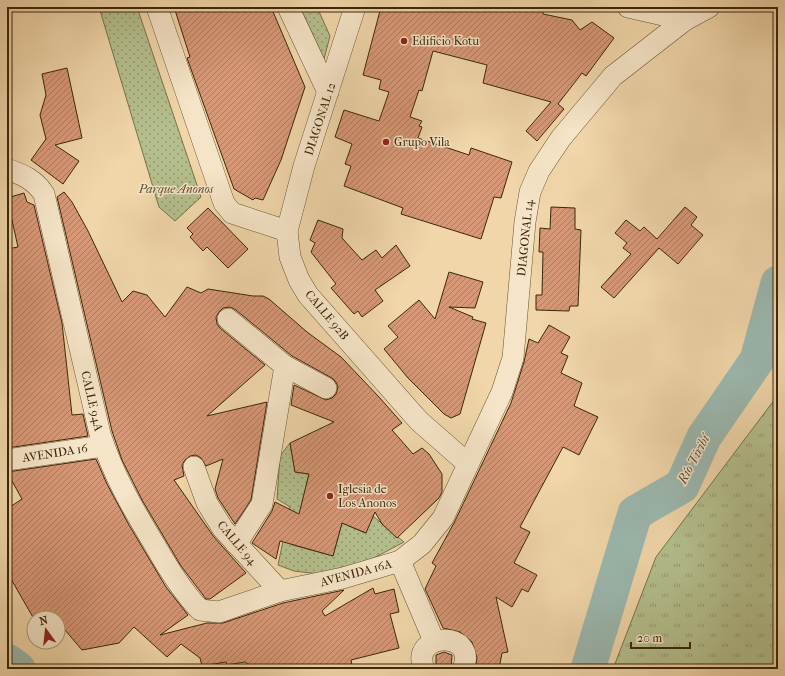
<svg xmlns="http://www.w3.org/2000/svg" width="785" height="676" font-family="'IM FELL French Canon',serif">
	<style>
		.grass { fill: url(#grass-tufts); stroke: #78724c }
		.park { fill: url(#park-dots); stroke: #78724c }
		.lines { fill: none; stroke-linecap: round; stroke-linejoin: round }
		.river { stroke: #9bb8af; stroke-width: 35 }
		.building { fill: url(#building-hatch); stroke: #3d260b }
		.minor-casing { stroke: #6a5232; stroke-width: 22 }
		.minor { stroke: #f5e4c7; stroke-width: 21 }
		.poi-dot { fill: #8f2418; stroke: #f5e4c7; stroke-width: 1.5 }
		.labels { text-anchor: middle; stroke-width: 3; stroke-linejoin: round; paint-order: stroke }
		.poi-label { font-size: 12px; fill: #3d260b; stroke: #f5e4c7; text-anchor: start }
		.street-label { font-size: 12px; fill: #3d260b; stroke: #f5e4c7 }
		.park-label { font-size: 12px; font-style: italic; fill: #5b4c2c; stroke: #f5e4c7 }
		.water-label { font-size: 13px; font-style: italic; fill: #544a34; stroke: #f5e4c7 }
	</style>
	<defs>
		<pattern id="grass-tufts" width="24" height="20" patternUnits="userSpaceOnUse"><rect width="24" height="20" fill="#b4bf8d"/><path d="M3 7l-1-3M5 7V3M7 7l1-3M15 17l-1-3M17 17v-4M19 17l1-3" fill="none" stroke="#949b71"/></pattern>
		<pattern id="park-dots" width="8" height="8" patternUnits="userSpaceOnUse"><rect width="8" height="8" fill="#b4bf8d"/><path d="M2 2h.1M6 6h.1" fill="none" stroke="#949b71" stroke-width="1.8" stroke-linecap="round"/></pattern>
		<pattern id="building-hatch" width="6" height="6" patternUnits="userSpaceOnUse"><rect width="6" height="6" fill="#d69877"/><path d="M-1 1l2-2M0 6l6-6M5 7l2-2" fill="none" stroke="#af7c60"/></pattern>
	</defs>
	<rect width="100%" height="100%" fill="#f0d6a9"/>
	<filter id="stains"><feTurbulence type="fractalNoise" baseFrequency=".005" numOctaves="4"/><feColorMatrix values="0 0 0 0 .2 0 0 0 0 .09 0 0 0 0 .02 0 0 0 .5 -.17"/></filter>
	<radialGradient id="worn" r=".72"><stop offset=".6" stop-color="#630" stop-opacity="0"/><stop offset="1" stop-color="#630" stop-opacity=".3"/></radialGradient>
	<path class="grass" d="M 778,395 L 778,669 L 613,669 L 656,557 Z"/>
	<g class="park">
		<path d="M 99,7 L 137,7 L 201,197 L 175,221 L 159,207 Z"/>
		<path d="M 300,7 L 317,7 L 330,36 L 324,59 Z"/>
		<path d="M 290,443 L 295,472 L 309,474 L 292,545 L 333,556 L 342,523 L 365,533 L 373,516 L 404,542 L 370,560 L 319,574 L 294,571 L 278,565 L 290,507 L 277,499 L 280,456 Z"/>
	</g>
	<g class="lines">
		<g class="river">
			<path d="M 7,661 L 18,669"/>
			<path d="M 588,669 L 635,513 L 682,486 L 704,437 L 757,360 L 778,283"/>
		</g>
	</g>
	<g class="building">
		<path d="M 174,7 L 271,7 L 305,87 L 281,160 L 263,200 L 255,198 L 253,200 L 234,189 L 187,58 L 190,57 Z"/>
		<path d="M 381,7 L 533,7 L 543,10 L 543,14 L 572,20 L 580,30 L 592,22 L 614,38 L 586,76 L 582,73 L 558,104 L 564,109 L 537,141 L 526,131 L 551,102 L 483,83 L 487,65 L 433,51 L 422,91 L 419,90 L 410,117 L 422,121 L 419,126 L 422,127 L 418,138 L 469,155 L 471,148 L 512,162 L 501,198 L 494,197 L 481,239 L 401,214 L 403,208 L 344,186 L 351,166 L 345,164 L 352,144 L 335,137 L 344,110 L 379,121 L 389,92 L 379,89 L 381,80 L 363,75 Z"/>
		<path d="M 67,68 L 82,138 L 55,145 L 79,161 L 63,184 L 31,160 L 46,139 L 40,115 L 46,95 L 42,74 Z"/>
		<path d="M 64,192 L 72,202 L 88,231 L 122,302 L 133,291 L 147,295 L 165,317 L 187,287 L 201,293 L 208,289 L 253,296 L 263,296 L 269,299 L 307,332 L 341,357 L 379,397 L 402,423 L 392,430 L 413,454 L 422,448 L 429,454 L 442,474 L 442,492 L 439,498 L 397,538 L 382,524 L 375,512 L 366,533 L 342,523 L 333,556 L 280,541 L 276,559 L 252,543 L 272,511 L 275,502 L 299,514 L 309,474 L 295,472 L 290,443 L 334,422 L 291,405 L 294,385 L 326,400 L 332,398 L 336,394 L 338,387 L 336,382 L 332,378 L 292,356 L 236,310 L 230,307 L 223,308 L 219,312 L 216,317 L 217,324 L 220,328 L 265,365 L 207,416 L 267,402 L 251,500 L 235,524 L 218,498 L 215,489 L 223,459 L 206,466 L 201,458 L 196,455 L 190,456 L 185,460 L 182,465 L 184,476 L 174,480 L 214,537 L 246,573 L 210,599 L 206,599 L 181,566 L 142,500 L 122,460 L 112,431 L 57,197 Z"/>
		<path d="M 24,193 L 27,202 L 34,205 L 62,323 L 72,415 L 83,414 L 88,436 L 7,448 L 7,390 L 10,389 L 7,355 L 7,249 L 18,247 L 7,198 Z"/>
		<path d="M 551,207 L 575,208 L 575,229 L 581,230 L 578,306 L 570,306 L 569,311 L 536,310 L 536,295 L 542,295 L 543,252 L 539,252 L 540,228 L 550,229 Z"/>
		<path d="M 685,207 L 697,217 L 691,225 L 703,235 L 678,264 L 659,248 L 614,298 L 601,287 L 631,254 L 623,248 L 627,243 L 615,233 L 626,220 L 640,231 L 644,227 L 657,239 Z"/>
		<path d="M 208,208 L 248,249 L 228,268 L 207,247 L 203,251 L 190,237 L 193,234 L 187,228 Z"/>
		<path d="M 318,220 L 343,229 L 342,238 L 362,260 L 376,250 L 382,258 L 396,245 L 410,266 L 375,290 L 383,301 L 362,317 L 358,311 L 354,314 L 331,288 L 336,284 L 311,252 L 315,243 L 310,240 Z"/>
		<path d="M 449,272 L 483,282 L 475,308 L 449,307 L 473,317 L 472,319 L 486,323 L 460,414 L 451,418 L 444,414 L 408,378 L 384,349 L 398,337 L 388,326 L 419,300 L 435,319 Z"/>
		<path d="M 549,325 L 570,337 L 561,353 L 568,356 L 561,373 L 582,383 L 574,406 L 598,417 L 579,455 L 563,447 L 520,527 L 530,532 L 514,563 L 537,575 L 528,592 L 522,589 L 512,607 L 496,597 L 508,652 L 502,653 L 499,669 L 475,669 L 477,658 L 472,642 L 460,632 L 443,628 L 425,589 L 436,566 L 432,563 L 454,523 L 511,403 L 524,362 L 529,339 L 538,343 Z"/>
		<path d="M 96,459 L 107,484 L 129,525 L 166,587 L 188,615 L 160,635 L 207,623 L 223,623 L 283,603 L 344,590 L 322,611 L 325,616 L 373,588 L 375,594 L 394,589 L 399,612 L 390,614 L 399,648 L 351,660 L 352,665 L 337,669 L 255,669 L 245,662 L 227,665 L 226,662 L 202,666 L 200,658 L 181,644 L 167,657 L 134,627 L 119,643 L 82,650 L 65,630 L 58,635 L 58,618 L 34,619 L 7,572 L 7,509 L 22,499 L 7,472 Z"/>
		<path d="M 444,652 L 452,655 L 451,669 L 436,669 L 436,655 Z"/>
	</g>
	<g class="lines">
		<defs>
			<g id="minor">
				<path d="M 157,7 L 224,203 L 232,213 L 287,231"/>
				<path d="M 288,7 L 328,92"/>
				<path d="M 355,7 L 304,166 L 287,231 L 290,257 L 299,280 L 308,295 L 419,421 L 467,463"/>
				<path d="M 628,7 L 685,20"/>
				<path d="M 7,169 C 23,175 34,179 44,194 L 100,434 C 114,477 133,509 156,547 C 169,570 182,591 200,610 L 219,612 L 280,591 L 343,578 L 400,561 L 422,544 L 443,518 L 502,392 L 513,358 L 525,222 L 530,192 L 539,171 L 561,138 L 613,76 L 685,20 L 709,7"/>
				<path d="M 228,319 L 285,366"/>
				<path d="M 7,460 L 103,446"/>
				<path d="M 194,467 L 207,503 L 223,529 L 280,591"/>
				<path d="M 236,544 L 262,504 L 285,366 L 326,388"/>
				<path d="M 400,561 L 434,641"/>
				<path d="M 424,669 C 409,631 479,630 463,669"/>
			</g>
		</defs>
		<use href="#minor" class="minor-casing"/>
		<use href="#minor" class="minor"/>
	</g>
	<g class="poi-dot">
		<circle cx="404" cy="41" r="4"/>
		<circle cx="386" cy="142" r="4"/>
		<circle cx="330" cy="496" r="4"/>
	</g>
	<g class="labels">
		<g class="poi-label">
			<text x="412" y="45">Edificio Kotu</text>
			<text x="394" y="146">Grupo Vila</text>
			<text x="338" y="493">Iglesia de<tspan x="338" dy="14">Los Anonos</tspan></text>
		</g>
		<g class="street-label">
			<text transform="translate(320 119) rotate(-72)" y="4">DIAGONAL 12</text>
			<text transform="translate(525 238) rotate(-84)" y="4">DIAGONAL 14</text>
			<text transform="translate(327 315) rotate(50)" y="4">CALLE 92B</text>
			<text transform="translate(92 401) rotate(77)" y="4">CALLE 94A</text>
			<text transform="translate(55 453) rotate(-9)" y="4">AVENIDA 16</text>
			<text transform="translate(237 543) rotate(50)" y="4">CALLE 94</text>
			<text transform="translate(356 573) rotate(-15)" y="4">AVENIDA 16A</text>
		</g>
		<g class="park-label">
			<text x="176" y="193">Parque Anonos</text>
		</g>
		<g class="water-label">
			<text transform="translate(693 459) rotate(-62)" y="5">Río Tiribí</text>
		</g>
	</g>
	<rect width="785" height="676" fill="none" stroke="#f0d6a9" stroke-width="24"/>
	<rect x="8" y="8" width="769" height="660" fill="none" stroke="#3d260b" stroke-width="2"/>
	<rect x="12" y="12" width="761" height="652" fill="none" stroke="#3d260b"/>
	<g transform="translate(46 630) rotate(345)"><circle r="19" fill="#f5e4c7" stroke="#ab987c"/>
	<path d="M0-3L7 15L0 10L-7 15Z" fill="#8f2418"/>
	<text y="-6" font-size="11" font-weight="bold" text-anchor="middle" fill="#3d260b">N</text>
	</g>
	<path d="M631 642v6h59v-6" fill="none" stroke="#3d260b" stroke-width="2"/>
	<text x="637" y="642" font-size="12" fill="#3d260b" stroke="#f5e4c7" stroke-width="3" paint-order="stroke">20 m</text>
	<rect width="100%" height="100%" filter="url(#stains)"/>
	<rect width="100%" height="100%" fill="url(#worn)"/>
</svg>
